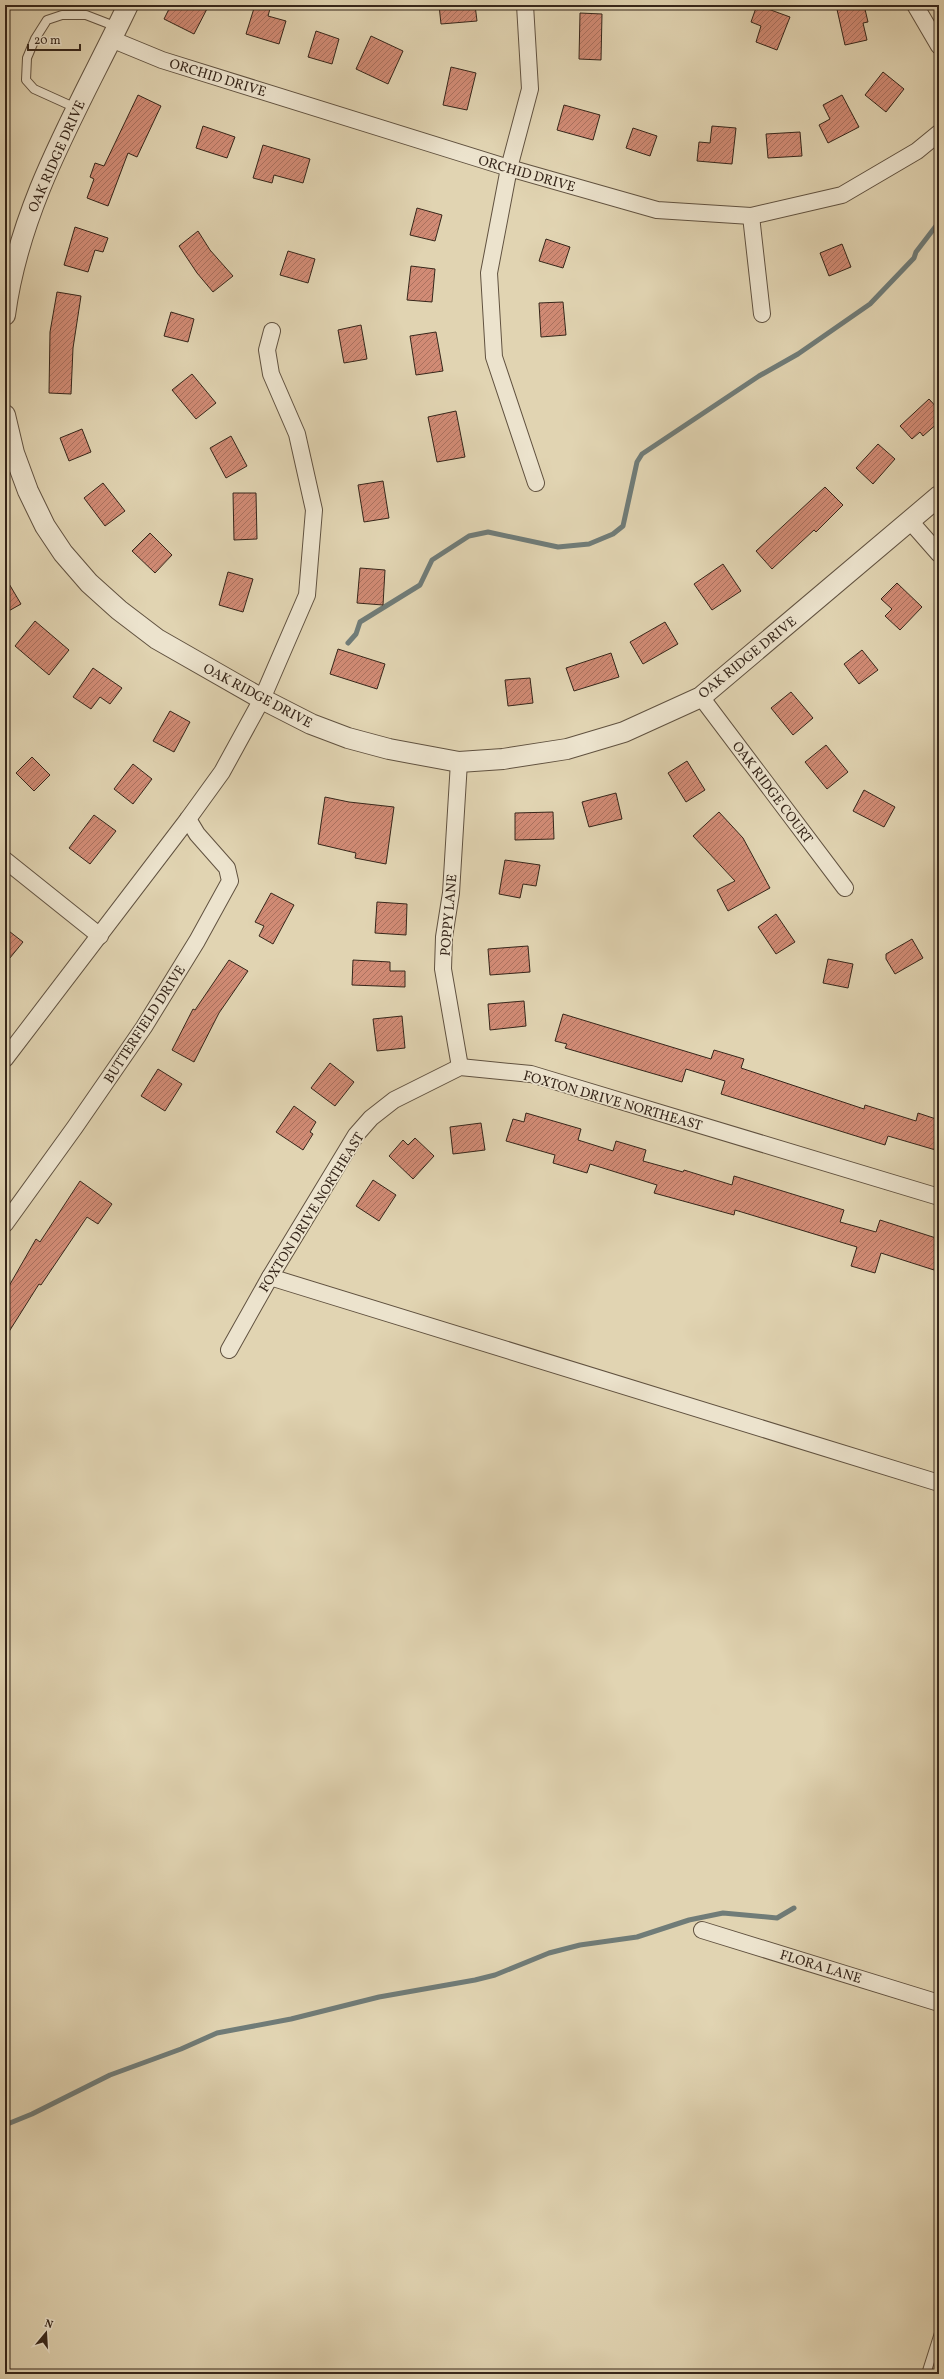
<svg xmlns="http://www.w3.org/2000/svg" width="944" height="2379" font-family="Vollkorn,serif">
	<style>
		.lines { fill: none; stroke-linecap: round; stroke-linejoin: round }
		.stream { stroke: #707c78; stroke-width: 5 }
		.building { fill: url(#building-hatch); stroke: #36261a }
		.service-casing { stroke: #615240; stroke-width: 10 }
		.minor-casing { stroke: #615240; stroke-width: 18 }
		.tertiary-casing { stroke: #615240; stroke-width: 22 }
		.service { stroke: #ece3cd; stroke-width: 8 }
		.minor { stroke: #ece3cd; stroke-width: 16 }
		.tertiary { stroke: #ece3cd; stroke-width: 20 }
		.labels { text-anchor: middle; stroke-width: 3.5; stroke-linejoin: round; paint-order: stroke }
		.street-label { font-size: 14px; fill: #36261a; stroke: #ece3cd }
	</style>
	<defs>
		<pattern id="building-hatch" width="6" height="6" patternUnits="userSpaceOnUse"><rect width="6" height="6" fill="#d18b75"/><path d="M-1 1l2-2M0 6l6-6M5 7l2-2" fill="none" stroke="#aa715f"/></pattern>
	</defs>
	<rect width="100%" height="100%" fill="#e1d4b2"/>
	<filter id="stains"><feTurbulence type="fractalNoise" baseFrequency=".005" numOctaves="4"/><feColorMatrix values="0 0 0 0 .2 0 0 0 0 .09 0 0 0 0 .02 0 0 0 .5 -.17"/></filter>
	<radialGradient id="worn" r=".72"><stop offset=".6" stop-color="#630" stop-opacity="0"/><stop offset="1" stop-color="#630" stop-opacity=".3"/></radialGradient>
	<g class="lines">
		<g class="stream">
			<path d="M 348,643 L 356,634 L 360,622 L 420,585 L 432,560 L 469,536 L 488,532 L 558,547 L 589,544 L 613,534 L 623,526 L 637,462 L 642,454 L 759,376 L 798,354 L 870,304 L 914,258 L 916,252 L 939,222"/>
			<path d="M 5,2125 L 32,2114 L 110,2075 L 181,2049 L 217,2033 L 291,2019 L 379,1997 L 475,1980 L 495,1975 L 549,1953 L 580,1945 L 637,1937 L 689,1920 L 723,1913 L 777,1918 L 794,1908"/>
		</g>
	</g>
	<g class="building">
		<path d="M 171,5 L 209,5 L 194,34 L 164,19 Z"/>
		<path d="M 255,5 L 271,5 L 268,16 L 286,21 L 279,44 L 246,34 Z"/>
		<path d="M 439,5 L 475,5 L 477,21 L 441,24 Z"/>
		<path d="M 757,5 L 790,17 L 777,50 L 756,42 L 761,26 L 751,22 Z"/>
		<path d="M 836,5 L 864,5 L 868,22 L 863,23 L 867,40 L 845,45 Z"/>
		<path d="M 580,13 L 602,14 L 601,60 L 579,59 Z"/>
		<path d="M 316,31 L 339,39 L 332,64 L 308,57 Z"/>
		<path d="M 371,36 L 403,51 L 388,84 L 356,69 Z"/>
		<path d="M 451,67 L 476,73 L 467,110 L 443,105 Z"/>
		<path d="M 883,72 L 904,89 L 886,112 L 865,95 Z"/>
		<path d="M 138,95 L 161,106 L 137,157 L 128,153 L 108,206 L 87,198 L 94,179 L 90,177 L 95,163 L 104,166 Z"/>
		<path d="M 842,95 L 859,127 L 828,143 L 819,125 L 830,119 L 823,105 Z"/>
		<path d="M 564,105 L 600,115 L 593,140 L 557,130 Z"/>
		<path d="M 203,126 L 235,137 L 227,158 L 196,148 Z"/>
		<path d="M 712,126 L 736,128 L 732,164 L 697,161 L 699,142 L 710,143 Z"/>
		<path d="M 633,128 L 657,136 L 650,156 L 626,148 Z"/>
		<path d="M 800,132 L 802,156 L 768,158 L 766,134 Z"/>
		<path d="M 263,145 L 310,159 L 303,183 L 274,175 L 272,183 L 253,178 Z"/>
		<path d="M 417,208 L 442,215 L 435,241 L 410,235 Z"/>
		<path d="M 75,227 L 108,238 L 103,252 L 95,250 L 88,272 L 64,265 Z"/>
		<path d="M 198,231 L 210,250 L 233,276 L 213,292 L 197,273 L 179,246 Z"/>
		<path d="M 546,239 L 570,247 L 563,268 L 539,261 Z"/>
		<path d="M 842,244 L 851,267 L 829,276 L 820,253 Z"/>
		<path d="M 288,251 L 315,259 L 308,283 L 280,275 Z"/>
		<path d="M 411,266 L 435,269 L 432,302 L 407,300 Z"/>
		<path d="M 57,292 L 81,296 L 73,348 L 71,394 L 49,393 L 50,332 Z"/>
		<path d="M 563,302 L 566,335 L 541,337 L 539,303 Z"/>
		<path d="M 171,312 L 194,319 L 188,342 L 164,336 Z"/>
		<path d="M 361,325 L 367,359 L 344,363 L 338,330 Z"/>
		<path d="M 436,332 L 443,371 L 416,375 L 410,336 Z"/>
		<path d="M 192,374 L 216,403 L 196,419 L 172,390 Z"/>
		<path d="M 929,399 L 939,410 L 939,422 L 923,436 L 920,432 L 912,439 L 900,426 Z"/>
		<path d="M 456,411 L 465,457 L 437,462 L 428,417 Z"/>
		<path d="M 82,429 L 91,452 L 69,461 L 60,438 Z"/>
		<path d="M 231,436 L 247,466 L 226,478 L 210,448 Z"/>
		<path d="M 878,444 L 895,459 L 873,484 L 856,468 Z"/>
		<path d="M 383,481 L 389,518 L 364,522 L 358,485 Z"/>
		<path d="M 103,483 L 125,511 L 105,526 L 84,498 Z"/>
		<path d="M 825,487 L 843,505 L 816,532 L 814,530 L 772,569 L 756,551 Z"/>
		<path d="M 233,493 L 256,493 L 257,539 L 234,540 Z"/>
		<path d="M 150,533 L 172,555 L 155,573 L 132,551 Z"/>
		<path d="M 723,564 L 741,591 L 712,610 L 694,584 Z"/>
		<path d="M 360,568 L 385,570 L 383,605 L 357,603 Z"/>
		<path d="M 228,572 L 253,579 L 243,612 L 219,605 Z"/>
		<path d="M 5,577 L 21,604 L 5,613 Z"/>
		<path d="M 897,583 L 922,607 L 900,630 L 885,616 L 892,609 L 881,599 Z"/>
		<path d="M 35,621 L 69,650 L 49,675 L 15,646 Z"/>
		<path d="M 665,622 L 678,644 L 643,664 L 630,642 Z"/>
		<path d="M 338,649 L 385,664 L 377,689 L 330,674 Z"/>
		<path d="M 862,650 L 878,670 L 859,684 L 844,664 Z"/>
		<path d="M 611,653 L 619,677 L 574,691 L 566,668 Z"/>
		<path d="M 93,668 L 122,688 L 110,704 L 100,697 L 91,709 L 73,697 Z"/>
		<path d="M 530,678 L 533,703 L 508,706 L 505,680 Z"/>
		<path d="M 791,692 L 813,718 L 793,735 L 771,708 Z"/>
		<path d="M 170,711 L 190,722 L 174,752 L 153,741 Z"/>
		<path d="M 826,745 L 848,772 L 827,789 L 805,762 Z"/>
		<path d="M 32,757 L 50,775 L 34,791 L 16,773 Z"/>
		<path d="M 687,761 L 705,790 L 686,802 L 668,773 Z"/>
		<path d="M 133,764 L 152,779 L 133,804 L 114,789 Z"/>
		<path d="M 864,790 L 895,807 L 884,827 L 853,811 Z"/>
		<path d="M 616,793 L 622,819 L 589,827 L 582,802 Z"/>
		<path d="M 325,797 L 349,802 L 394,807 L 386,864 L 355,858 L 356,853 L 318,844 Z"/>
		<path d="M 553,812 L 554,839 L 515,840 L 515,813 Z"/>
		<path d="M 719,812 L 743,838 L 770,888 L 728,911 L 717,890 L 735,881 L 693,836 Z"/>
		<path d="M 94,815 L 116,831 L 90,864 L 69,848 Z"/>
		<path d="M 505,860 L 540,865 L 536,886 L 523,884 L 520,898 L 499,894 Z"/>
		<path d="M 271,893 L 294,905 L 273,944 L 259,936 L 264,926 L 255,922 Z"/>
		<path d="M 377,902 L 407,904 L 406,935 L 375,933 Z"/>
		<path d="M 776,914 L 795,942 L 776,954 L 758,927 Z"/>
		<path d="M 5,928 L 23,942 L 5,964 Z"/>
		<path d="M 912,939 L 923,958 L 895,974 L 886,959 L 886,954 Z"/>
		<path d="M 528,946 L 530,972 L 490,975 L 488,949 Z"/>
		<path d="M 828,959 L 853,964 L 848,988 L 823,983 Z"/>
		<path d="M 229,960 L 248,971 L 219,1013 L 194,1062 L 172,1050 L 193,1009 L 195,1010 Z"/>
		<path d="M 353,960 L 390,962 L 390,971 L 405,971 L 405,987 L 352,985 Z"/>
		<path d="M 524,1001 L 526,1026 L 490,1030 L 488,1004 Z"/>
		<path d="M 563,1014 L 711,1059 L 714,1050 L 744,1059 L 741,1068 L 864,1109 L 865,1105 L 916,1121 L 918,1113 L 939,1120 L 939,1151 L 888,1136 L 885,1145 L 721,1094 L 725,1081 L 686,1069 L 682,1082 L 565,1048 L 567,1044 L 555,1041 Z"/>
		<path d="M 402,1016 L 405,1048 L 377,1051 L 373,1019 Z"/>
		<path d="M 330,1063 L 354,1082 L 335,1106 L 311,1088 Z"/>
		<path d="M 158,1069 L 182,1084 L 165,1111 L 141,1096 Z"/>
		<path d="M 294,1106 L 316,1122 L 310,1132 L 313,1134 L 303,1150 L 276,1132 Z"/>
		<path d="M 526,1113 L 581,1129 L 578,1140 L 613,1151 L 616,1141 L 646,1150 L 643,1161 L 683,1172 L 684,1170 L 732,1185 L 734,1176 L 844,1210 L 840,1222 L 876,1232 L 880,1220 L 939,1239 L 939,1253 L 934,1270 L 881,1253 L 875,1273 L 851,1266 L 857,1247 L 735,1210 L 734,1215 L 654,1193 L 657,1185 L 590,1164 L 587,1173 L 553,1163 L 555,1155 L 506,1141 L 513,1119 L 524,1122 Z"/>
		<path d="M 481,1123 L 485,1150 L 453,1154 L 450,1127 Z"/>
		<path d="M 415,1138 L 434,1156 L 413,1179 L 389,1156 L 403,1140 L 408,1145 Z"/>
		<path d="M 373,1180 L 396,1195 L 379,1221 L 356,1206 Z"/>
		<path d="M 80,1181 L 112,1204 L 98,1224 L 87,1217 L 41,1285 L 39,1284 L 5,1338 L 5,1293 L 36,1239 L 40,1242 Z"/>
	</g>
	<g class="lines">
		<defs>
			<g id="service">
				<path d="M 76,108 L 34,89 L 26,80 L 27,58 L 35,39 L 47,20 L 62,15 L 86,15 L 117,27"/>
				<path d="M 926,2374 L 939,2333"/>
			</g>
			<g id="minor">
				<path d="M 525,5 L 530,89 L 509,168 L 489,273 L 494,357 L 536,483"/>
				<path d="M 915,5 L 939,46"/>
				<path d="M 111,39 L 162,60 L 509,168 L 657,210 L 751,216 L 842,195 L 917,151 L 939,133"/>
				<path d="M 751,216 L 762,314"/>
				<path d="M 910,521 L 939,554"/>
				<path d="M 701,697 L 845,888"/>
				<path d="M 459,762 L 451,893 L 444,937 L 443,969 L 460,1067"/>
				<path d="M 5,860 L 100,936"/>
				<path d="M 5,1059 L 188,819 L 222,772 L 262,699 L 307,595 L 314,510 L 297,434 L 271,374 L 267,350 L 272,331"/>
				<path d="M 5,1224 L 75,1127 L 144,1027 L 197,941 L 230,881 L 227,868 L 197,834 L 188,819"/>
				<path d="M 270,1277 L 939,1483"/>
				<path d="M 229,1350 L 270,1277 L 356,1135 L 371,1118 L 394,1100 L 460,1067 L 531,1074 L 939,1197"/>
				<path d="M 702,1930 L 939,2003"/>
			</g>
			<g id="tertiary">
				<path d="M 5,315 C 20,202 80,106 128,5"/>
				<path d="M 5,415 L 14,453 L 28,491 L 45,526 L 63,553 L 89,583 L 119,610 L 157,639 L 262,699 L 311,724 L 348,738 L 389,749 L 459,762 L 503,759 L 567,749 L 624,732 L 701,697 L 939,496"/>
			</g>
		</defs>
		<use href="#service" class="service-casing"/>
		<use href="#minor" class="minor-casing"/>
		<use href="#tertiary" class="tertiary-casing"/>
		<use href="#service" class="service"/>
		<use href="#minor" class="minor"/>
		<use href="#tertiary" class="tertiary"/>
	</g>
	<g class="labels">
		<g class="street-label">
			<text transform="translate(218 77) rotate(17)" y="5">ORCHID DRIVE</text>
			<text transform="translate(56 156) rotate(-66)" y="5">OAK RIDGE DRIVE</text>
			<text transform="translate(527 173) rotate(16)" y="5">ORCHID DRIVE</text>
			<text transform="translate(747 657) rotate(-39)" y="5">OAK RIDGE DRIVE</text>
			<text transform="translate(258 695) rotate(28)" y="5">OAK RIDGE DRIVE</text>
			<text transform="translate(773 792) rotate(53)" y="5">OAK RIDGE COURT</text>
			<text transform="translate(448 915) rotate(-85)" y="5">POPPY LANE</text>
			<text transform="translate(144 1024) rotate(-57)" y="5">BUTTERFIELD DRIVE</text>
			<text transform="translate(613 1100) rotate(16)" y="5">FOXTON DRIVE NORTHEAST</text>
			<text transform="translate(311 1212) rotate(-58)" y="5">FOXTON DRIVE NORTHEAST</text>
			<text transform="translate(821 1966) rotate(17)" y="5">FLORA LANE</text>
		</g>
	</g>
	<rect width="944" height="2379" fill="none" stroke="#e1d4b2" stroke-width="20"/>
	<rect x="6" y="6" width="932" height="2367" fill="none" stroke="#36261a" stroke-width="2"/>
	<rect x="10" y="10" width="924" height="2359" fill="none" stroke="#36261a"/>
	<g transform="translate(46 2333) rotate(18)" stroke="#ece3cd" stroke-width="3" paint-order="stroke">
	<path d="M0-3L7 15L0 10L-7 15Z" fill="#36261a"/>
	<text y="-6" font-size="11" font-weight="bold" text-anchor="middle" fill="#36261a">N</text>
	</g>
	<path d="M28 44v6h52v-6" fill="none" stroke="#36261a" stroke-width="2"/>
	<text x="34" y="44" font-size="12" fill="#36261a" stroke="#ece3cd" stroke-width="3" paint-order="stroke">20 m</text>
	<rect width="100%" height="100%" filter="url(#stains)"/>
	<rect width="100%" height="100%" fill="url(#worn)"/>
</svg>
